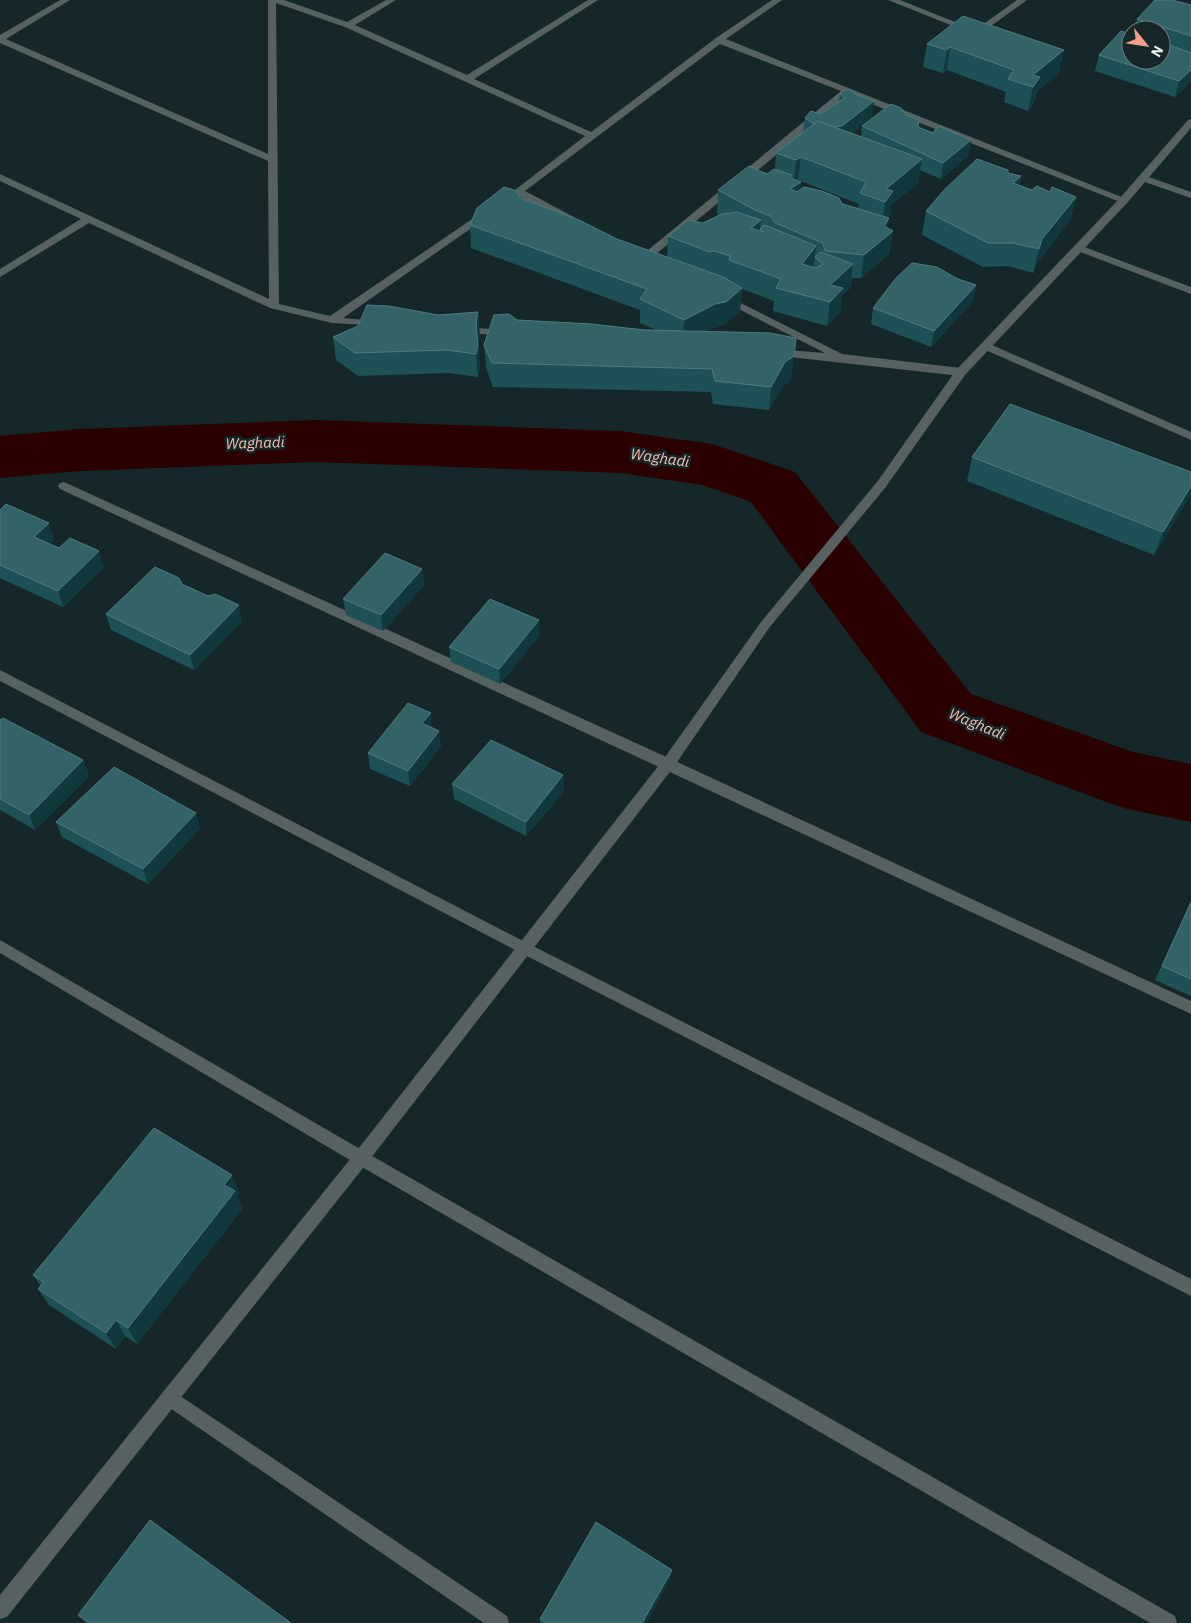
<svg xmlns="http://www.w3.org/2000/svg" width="1191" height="1623" font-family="'IBM Plex Sans',sans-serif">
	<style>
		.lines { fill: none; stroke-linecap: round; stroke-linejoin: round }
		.river { fill: #2a0100; fill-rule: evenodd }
		.minor { fill: #586161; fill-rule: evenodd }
		.tertiary { fill: #586161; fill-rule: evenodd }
		.wall { fill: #1d5156; fill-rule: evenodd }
		.shaded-wall { fill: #11393d }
		.building { fill: #336367; stroke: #507a7e }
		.labels { text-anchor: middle; stroke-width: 5; stroke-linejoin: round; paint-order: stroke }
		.water-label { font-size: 15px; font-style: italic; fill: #fbbeb0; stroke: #162729 }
	</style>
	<rect width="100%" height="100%" fill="#162729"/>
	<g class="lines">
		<path class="river" d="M 316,420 L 620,431 L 712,444 L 795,472 L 971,694 L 1133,752 L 1191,764 L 1191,822 L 1127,809 L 1101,800 L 921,732 L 751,502 L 703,485 L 620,473 L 316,462 L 81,471 L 0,478 L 0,436 L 81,429 Z"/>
		<g class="minor">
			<path d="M 60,0 L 70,0 L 6,39 L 268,154 L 268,0 L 284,0 L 347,22 L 386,0 L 396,0 L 355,25 L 467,75 L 588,0 L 598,0 L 474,79 L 591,132 L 716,38 L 772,0 L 782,0 L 726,39 L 1129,200 L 1124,203 L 1120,202 L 849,95 L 650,259 L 646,260 L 641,257 L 642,255 L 841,91 L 720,44 L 525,191 L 574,217 L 575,219 L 570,222 L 518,196 L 503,206 L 498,203 L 585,136 L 345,27 L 276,3 L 279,304 L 330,316 L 481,213 L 485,212 L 490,215 L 343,318 L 377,321 L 382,324 L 381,326 L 332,323 L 270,308 L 89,223 L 0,277 L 0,269 L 81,219 L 0,181 L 0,174 L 269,299 L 268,161 L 0,43 L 0,35 Z"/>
			<path d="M 888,0 L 900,0 L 975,30 L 1017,0 L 1027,0 L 977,36 L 974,35 L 973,32 L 968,32 Z"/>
			<path d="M 1143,175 L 1191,192 L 1191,198 L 1139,180 L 1138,178 Z"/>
			<path d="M 1079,245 L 1191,287 L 1191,294 L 1075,250 L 1074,248 Z"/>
			<path d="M 725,295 L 842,354 L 961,368 L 967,372 L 961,376 L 771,355 L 769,353 L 775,349 L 825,353 L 721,300 L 720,298 Z"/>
			<path d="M 461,327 L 507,330 L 512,333 L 507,336 L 457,332 L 456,330 L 457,328 Z"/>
			<path d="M 985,342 L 1191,432 L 1191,440 L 981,348 L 980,346 Z"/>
			<path d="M 64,482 L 673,760 L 1191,1001 L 1191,1014 L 60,489 L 58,486 L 60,483 Z"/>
			<path d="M 0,670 L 529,944 L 1191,1279 L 1191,1296 L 519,952 L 0,681 Z"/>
			<path d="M 0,940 L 367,1153 L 1175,1616 L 1177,1623 L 1150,1623 L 355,1163 L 0,953 Z"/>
			<path d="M 170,1389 L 507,1616 L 509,1623 L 484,1623 L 164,1404 L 161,1398 L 164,1392 Z"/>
		</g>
		<path class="tertiary" d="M 1191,119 L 1191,128 L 1128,202 L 965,375 L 885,488 L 769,628 L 673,768 L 367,1163 L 7,1617 L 0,1619 L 0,1595 L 355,1153 L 663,760 L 761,622 L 877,482 L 957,369 L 1120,198 L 1188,120 Z"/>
	</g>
	<g class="wall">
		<path d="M 1191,5 L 1191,81 L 1175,97 L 1095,71 L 1099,55 L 1161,60 L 1161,30 L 1134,30 L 1137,19 Z"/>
		<path d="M 963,16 L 1059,73 L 1037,91 L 1035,100 L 1028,111 L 1004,102 L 1006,92 L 947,70 L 943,73 L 923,67 L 927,44 Z"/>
		<path d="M 840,94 L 855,94 L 872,117 L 851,133 L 861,137 L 862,126 L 906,115 L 918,127 L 933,133 L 971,140 L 968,156 L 941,179 L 920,170 L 918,183 L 891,205 L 890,215 L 887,218 L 888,228 L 893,231 L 889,254 L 861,278 L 852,278 L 850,288 L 842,295 L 840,312 L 827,326 L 773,311 L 774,301 L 742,289 L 740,311 L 724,325 L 713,328 L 706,331 L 791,380 L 783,386 L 769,410 L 713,404 L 711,392 L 493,387 L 486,368 L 484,345 L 517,320 L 656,330 L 640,323 L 640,310 L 471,248 L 470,225 L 520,198 L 617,239 L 667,257 L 668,236 L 703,223 L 719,215 L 717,214 L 718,190 L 767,174 L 775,169 L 776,153 L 803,132 L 805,118 L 820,114 L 839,102 ZM 798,180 L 859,204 L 858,208 L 800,189 L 801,182 L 797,181 Z"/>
		<path d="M 1008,173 L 1021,176 L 1019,185 L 1032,190 L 1050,192 L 1076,197 L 1070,220 L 1037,263 L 1033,273 L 1008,266 L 983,267 L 922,235 L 926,211 Z"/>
		<path d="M 958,279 L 976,285 L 973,301 L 931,347 L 871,324 L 873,308 Z"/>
		<path d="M 478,312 L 480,336 L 478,344 L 480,369 L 478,377 L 448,373 L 358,376 L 336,360 L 333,337 L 358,326 L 438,315 Z"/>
		<path d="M 972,457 L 1191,472 L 1191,494 L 1189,498 L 1154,555 L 967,481 Z"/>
		<path d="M 0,510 L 54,539 L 50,544 L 104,567 L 63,607 L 0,578 Z"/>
		<path d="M 422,569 L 424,585 L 383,631 L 346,615 L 343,599 Z"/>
		<path d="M 182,584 L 242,621 L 194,670 L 111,630 L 106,614 Z"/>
		<path d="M 539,636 L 500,684 L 451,662 L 449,647 Z"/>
		<path d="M 0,720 L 83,760 L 89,776 L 35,830 L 0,810 Z"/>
		<path d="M 432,728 L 441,746 L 410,786 L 370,769 L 368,753 Z"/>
		<path d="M 452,784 L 564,791 L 526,836 L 454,799 Z"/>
		<path d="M 56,822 L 200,828 L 148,884 L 62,837 Z"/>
		<path d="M 1191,902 L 1191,996 L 1155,980 Z"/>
		<path d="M 239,1193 L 237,1196 L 242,1209 L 137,1344 L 125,1336 L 116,1349 L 49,1305 L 38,1289 L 41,1286 L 33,1275 Z"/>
		<path d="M 672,1570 L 670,1578 L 646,1623 L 540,1623 L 540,1619 Z"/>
	</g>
	<g class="shaded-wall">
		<path d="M 950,47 L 947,70 L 943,73 L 947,50 Z"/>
		<path d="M 1064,50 L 1059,73 L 1037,91 L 1035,100 L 1028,111 L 1033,87 L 1033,75 Z"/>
		<path d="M 1191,70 L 1191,81 L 1175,97 L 1179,81 Z"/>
		<path d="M 874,101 L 872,117 L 840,143 L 830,128 Z"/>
		<path d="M 971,140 L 968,156 L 941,179 L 943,163 Z"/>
		<path d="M 801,157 L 798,180 L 794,183 L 796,160 Z"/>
		<path d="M 922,159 L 918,183 L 891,205 L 890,215 L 882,226 L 885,202 L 886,189 Z"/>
		<path d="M 792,175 L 790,189 L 801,182 L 798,205 L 788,213 L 790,178 Z"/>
		<path d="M 1021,176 L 1016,199 L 1013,183 Z"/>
		<path d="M 1076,197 L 1070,220 L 1037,263 L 1033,273 L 1039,249 L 1042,239 Z"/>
		<path d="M 889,218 L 887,236 L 893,231 L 889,254 L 861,278 L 864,255 Z"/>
		<path d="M 761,220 L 758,244 L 751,228 Z"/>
		<path d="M 816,246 L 813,269 L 802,264 Z"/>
		<path d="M 853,264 L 850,288 L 842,295 L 840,312 L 827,326 L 830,302 L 830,285 Z"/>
		<path d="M 976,285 L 973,301 L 931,347 L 934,331 Z"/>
		<path d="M 742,288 L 740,311 L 724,325 L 713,328 L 683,343 L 684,320 Z"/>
		<path d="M 478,312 L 480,336 L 477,346 L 476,323 Z"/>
		<path d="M 796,338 L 791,380 L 783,386 L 769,410 L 771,387 Z"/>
		<path d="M 478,346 L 480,369 L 478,377 L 476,354 Z"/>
		<path d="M 1191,486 L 1191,494 L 1189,498 L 1154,555 L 1163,532 Z"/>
		<path d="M 49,523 L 54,539 L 40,553 L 34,537 Z"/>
		<path d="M 99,551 L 104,567 L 63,607 L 58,591 Z"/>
		<path d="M 422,569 L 424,585 L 383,631 L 381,615 Z"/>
		<path d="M 239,605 L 242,621 L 194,670 L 190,655 Z"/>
		<path d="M 539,620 L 539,636 L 500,684 L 499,669 Z"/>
		<path d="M 431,713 L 432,729 L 422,723 Z"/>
		<path d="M 439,731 L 441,746 L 410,786 L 408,771 Z"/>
		<path d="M 83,760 L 89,776 L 35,830 L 29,815 Z"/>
		<path d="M 563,775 L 564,791 L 526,836 L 526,822 Z"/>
		<path d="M 196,813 L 200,828 L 148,884 L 143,869 Z"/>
		<path d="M 232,1175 L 239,1193 L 237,1196 L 242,1209 L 137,1344 L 128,1328 L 224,1185 Z"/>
		<path d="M 116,1320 L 125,1336 L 116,1349 L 106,1333 Z"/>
		<path d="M 672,1570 L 670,1578 L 646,1623 L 642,1623 Z"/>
	</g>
	<g class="building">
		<path d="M 1155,0 L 1172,0 L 1191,5 L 1191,36 L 1137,19 Z"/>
		<path d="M 963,16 L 1064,50 L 1033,75 L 1040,77 L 1033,87 L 1008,79 L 1014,70 L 950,47 L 947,50 L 927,44 Z"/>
		<path d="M 1121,31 L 1131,34 L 1131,60 L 1161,60 L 1161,42 L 1191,53 L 1191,70 L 1179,81 L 1099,55 Z"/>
		<path d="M 843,90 L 852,90 L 855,94 L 874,101 L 842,126 L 835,127 L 818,121 L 814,124 L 805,118 L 811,111 L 820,114 L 845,98 L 840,94 Z"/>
		<path d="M 891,104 L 901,108 L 906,115 L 919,120 L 918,127 L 933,133 L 938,126 L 971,140 L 943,163 L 862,126 Z"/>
		<path d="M 818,121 L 922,159 L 886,189 L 893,191 L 885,202 L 860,193 L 866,182 L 801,157 L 796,160 L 776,153 Z"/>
		<path d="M 977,159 L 1008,170 L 1008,173 L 1021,176 L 1013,183 L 1032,190 L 1037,186 L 1050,192 L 1052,187 L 1076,197 L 1042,239 L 1039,249 L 1013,243 L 988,243 L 926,211 L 946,188 Z"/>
		<path d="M 749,166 L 767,174 L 774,169 L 792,175 L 790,178 L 801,182 L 790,189 L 797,192 L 804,187 L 822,191 L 839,198 L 842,204 L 889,218 L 884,226 L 893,231 L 864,255 L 825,251 L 823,243 L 775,223 L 772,217 L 753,209 L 718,190 Z"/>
		<path d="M 504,187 L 517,191 L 520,198 L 579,220 L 617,239 L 723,277 L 742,288 L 726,302 L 715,304 L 684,320 L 640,299 L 647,289 L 470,225 L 477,208 Z"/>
		<path d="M 737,212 L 761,220 L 751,228 L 764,232 L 760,229 L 764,225 L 770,227 L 816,246 L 802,264 L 816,268 L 823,264 L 815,257 L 821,252 L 853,264 L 830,285 L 843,288 L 830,302 L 776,288 L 781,279 L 729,260 L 730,256 L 715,251 L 709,252 L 668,236 L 688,220 L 703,223 L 722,214 Z"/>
		<path d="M 912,263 L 937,267 L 958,279 L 976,285 L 934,331 L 873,308 L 896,278 Z"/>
		<path d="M 367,305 L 389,306 L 438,315 L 478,312 L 476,323 L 478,346 L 476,354 L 446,350 L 355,353 L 333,337 L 358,326 Z"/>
		<path d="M 509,314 L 517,320 L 592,324 L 644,330 L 770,333 L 796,338 L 794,356 L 785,362 L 771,387 L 715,381 L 712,369 L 492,363 L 484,345 L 494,315 Z"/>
		<path d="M 1010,404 L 1191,472 L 1191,486 L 1163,532 L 972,457 Z"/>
		<path d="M 6,504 L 49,523 L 34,537 L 59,548 L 70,538 L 99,551 L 58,591 L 0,565 L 0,510 Z"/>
		<path d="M 385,553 L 422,569 L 381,615 L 343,599 Z"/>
		<path d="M 155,567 L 179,578 L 182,584 L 208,596 L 215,594 L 239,605 L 190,655 L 106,614 Z"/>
		<path d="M 490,599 L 539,620 L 499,669 L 449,647 Z"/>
		<path d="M 408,703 L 431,713 L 422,723 L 439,731 L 408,771 L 368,753 Z"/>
		<path d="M 3,718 L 83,760 L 29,815 L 0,799 L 0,720 Z"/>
		<path d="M 491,740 L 563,775 L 526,822 L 452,784 Z"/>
		<path d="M 114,767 L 196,813 L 143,869 L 56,822 Z"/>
		<path d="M 1191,902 L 1191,979 L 1162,966 Z"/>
		<path d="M 154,1128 L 232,1175 L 224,1185 L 235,1191 L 128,1328 L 116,1320 L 106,1333 L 38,1289 L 44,1282 L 33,1275 Z"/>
		<path d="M 150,1520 L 291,1623 L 88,1623 L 78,1615 Z"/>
		<path d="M 596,1522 L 672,1570 L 642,1623 L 546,1623 L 540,1619 Z"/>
	</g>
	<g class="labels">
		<g class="water-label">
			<text transform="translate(255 443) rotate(-2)" y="5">Waghadi</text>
			<text transform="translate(660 458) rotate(8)" y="5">Waghadi</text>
			<text transform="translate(977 724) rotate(22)" y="5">Waghadi</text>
		</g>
	</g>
	<g transform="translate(1146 45) rotate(120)"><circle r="24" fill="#162729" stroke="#6b797b"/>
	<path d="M0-4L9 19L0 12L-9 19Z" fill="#f49e89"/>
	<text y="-8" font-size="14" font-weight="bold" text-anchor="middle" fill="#eaf5f6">N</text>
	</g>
</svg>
